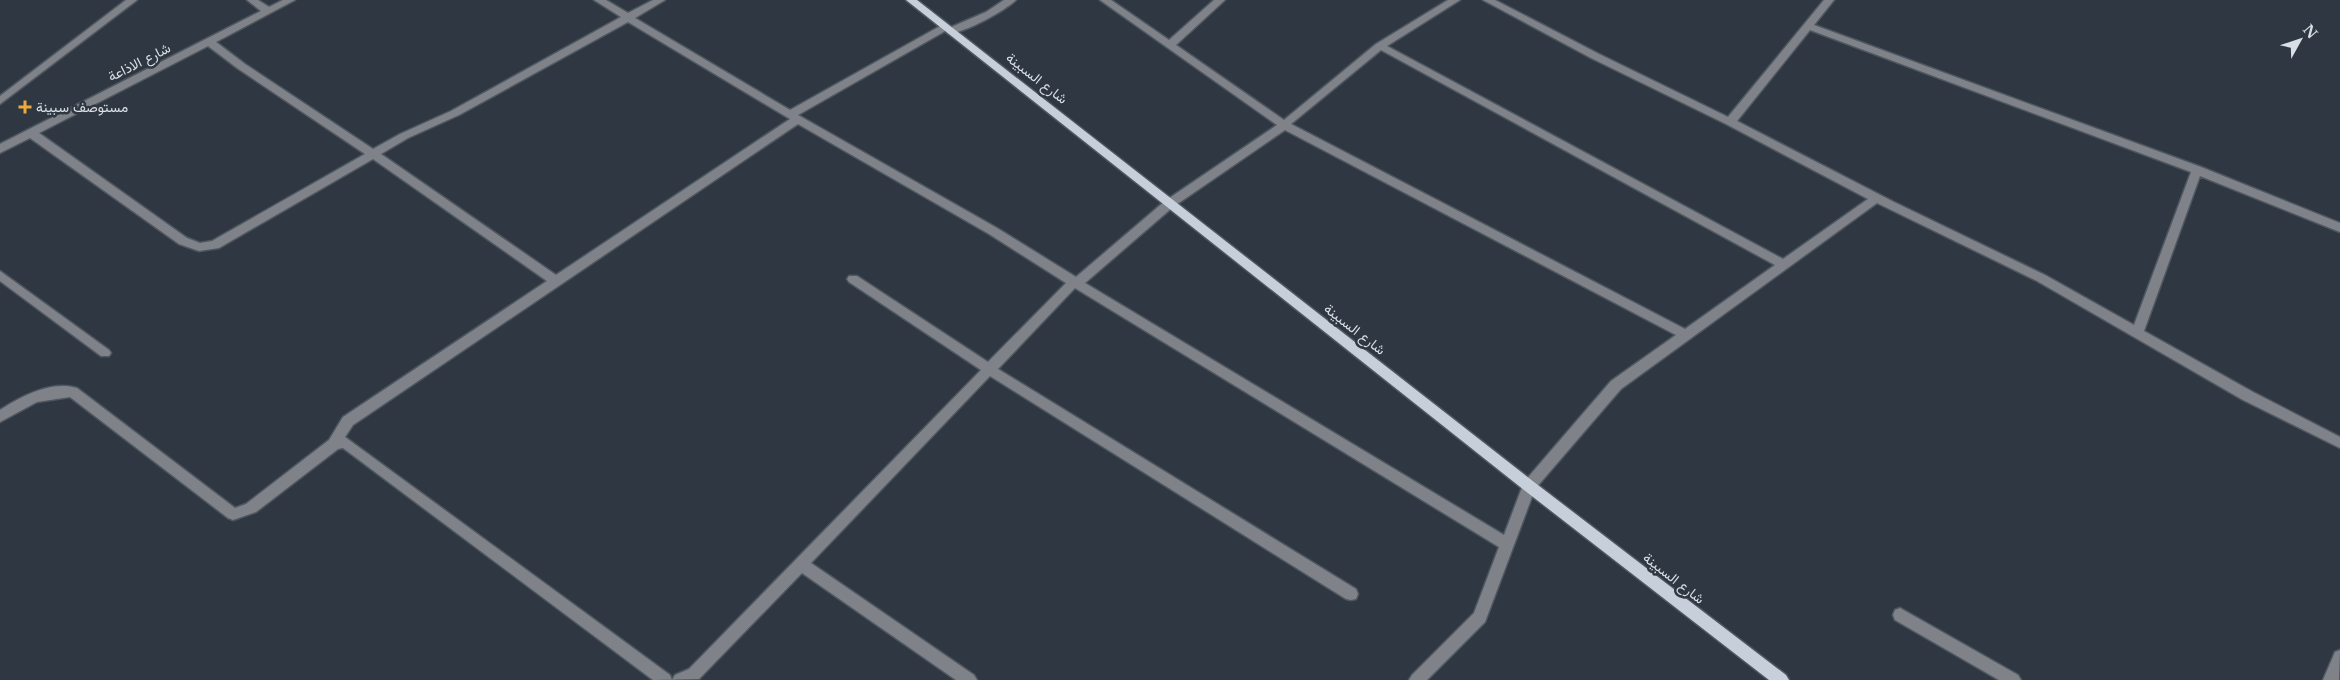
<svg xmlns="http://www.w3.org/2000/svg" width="2340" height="680" font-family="'Libre Baskerville',Vazirmatn,serif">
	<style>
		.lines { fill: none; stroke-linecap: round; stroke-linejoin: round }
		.minor-casing { stroke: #4e565f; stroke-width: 3 }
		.major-casing { stroke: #4e565f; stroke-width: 3 }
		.minor { fill: #7f8389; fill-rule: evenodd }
		.major { fill: #c6cfda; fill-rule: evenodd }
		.poi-dot { fill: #eea83c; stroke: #2f3842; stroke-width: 2 }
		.labels { text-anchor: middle; stroke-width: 5; stroke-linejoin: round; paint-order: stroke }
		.street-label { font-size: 14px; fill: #d9dfe5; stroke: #2f3842 }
		.poi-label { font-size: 14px; fill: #d9dfe5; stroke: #2f3842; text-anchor: start }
	</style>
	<rect width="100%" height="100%" fill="#2f3842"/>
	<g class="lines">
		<defs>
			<g id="minor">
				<path d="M 126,0 L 137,0 L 0,104 L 0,96 Z"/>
				<path d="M 247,0 L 258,0 L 269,7 L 283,0 L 295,0 L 216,42 L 245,64 L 373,149 L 400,134 L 451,111 L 621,17 L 594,0 L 606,0 L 628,13 L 653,0 L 665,0 L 635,18 L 790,110 L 942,25 L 948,25 L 949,28 L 986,12 L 1004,0 L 1016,0 C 1006,10 960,36 947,33 L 947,30 L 798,115 L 997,228 L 1076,277 L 1165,201 L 1277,125 L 1100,0 L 1111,0 L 1169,40 L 1214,0 L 1225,0 L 1176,45 L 1284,120 L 1376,44 L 1448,0 L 1460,0 L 1387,46 L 1783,259 L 1868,199 L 1726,124 L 1591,58 L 1483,0 L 1495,0 L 1599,54 L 1728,117 L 1824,0 L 1834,0 L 1814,25 L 2201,167 L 2340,223 L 2340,232 L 2200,176 L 2144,331 L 2253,392 L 2340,437 L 2340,448 L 2243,400 L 2037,281 L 1877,203 L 1621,389 L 1535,489 L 1485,622 L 1427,680 L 1409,680 L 1412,675 L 1474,613 L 1499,547 L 1075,288 L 998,369 L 1356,589 L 1358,594 L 1356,599 L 1351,600 L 1346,599 L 990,376 L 811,563 L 974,675 L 977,680 L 956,680 L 802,573 L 699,679 L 653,680 L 343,448 L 338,449 L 256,512 L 233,520 L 228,518 L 70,397 L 37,402 L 0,422 L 0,410 C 20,397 51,380 77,388 L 235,508 L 246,504 L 329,440 L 343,417 L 547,281 L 373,159 L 219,248 L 199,251 L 179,244 L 30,138 L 0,153 L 0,144 L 261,11 ZM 628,22 L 790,119 L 556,275 L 381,154 L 408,138 L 459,115 ZM 1810,30 L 2191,172 L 2134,325 L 2045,275 L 1894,202 L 1737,121 ZM 208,46 L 237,68 L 365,154 L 212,241 L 200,243 L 187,238 L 39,133 ZM 1381,50 L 1775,265 L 1685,329 L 1291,124 ZM 798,124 L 989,234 L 1066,283 L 988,362 L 857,276 L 849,276 L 847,279 L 849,282 L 981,370 L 689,669 L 675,675 L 672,680 L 670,675 L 345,437 L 353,425 ZM 1285,130 L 1676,335 L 1611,381 L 1524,482 L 1504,535 L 1085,283 L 1173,207 Z"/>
				<path d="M 0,271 L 109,350 L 111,353 L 109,356 L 101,356 L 0,281 Z"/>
				<path d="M 1900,608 L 2018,675 L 2021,680 L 1999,680 L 1895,620 L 1893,615 L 1895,610 Z"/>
				<path d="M 2340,650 L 2339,680 L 2323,680 L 2335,652 Z"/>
			</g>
			<path id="major" d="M 906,0 L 917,0 L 1534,482 L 1786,675 L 1789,680 L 1769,680 L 1524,490 Z"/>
		</defs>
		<use href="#minor" class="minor-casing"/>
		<use href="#major" class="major-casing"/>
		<use href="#minor" class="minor"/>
		<use href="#major" class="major"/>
	</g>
	<path class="poi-dot" d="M22.5 99.5h5v5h5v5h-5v5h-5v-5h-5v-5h5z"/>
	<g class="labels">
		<g class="street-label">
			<text transform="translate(139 62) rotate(-27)" y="5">شارع الاذاعة</text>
			<text transform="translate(1037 78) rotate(38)" y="5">شارع السبينة</text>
			<text transform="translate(1355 329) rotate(38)" y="5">شارع السبينة</text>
			<text transform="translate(1674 578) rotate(38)" y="5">شارع السبينة</text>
		</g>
		<g class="poi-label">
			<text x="36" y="112">مستوصف سبينة</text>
		</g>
	</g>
	<g transform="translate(2300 40) rotate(50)" stroke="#2f3842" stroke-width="4" paint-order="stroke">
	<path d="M0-4L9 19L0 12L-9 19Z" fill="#d9dfe5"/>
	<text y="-8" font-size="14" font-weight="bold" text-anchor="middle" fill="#d9dfe5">N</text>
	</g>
</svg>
